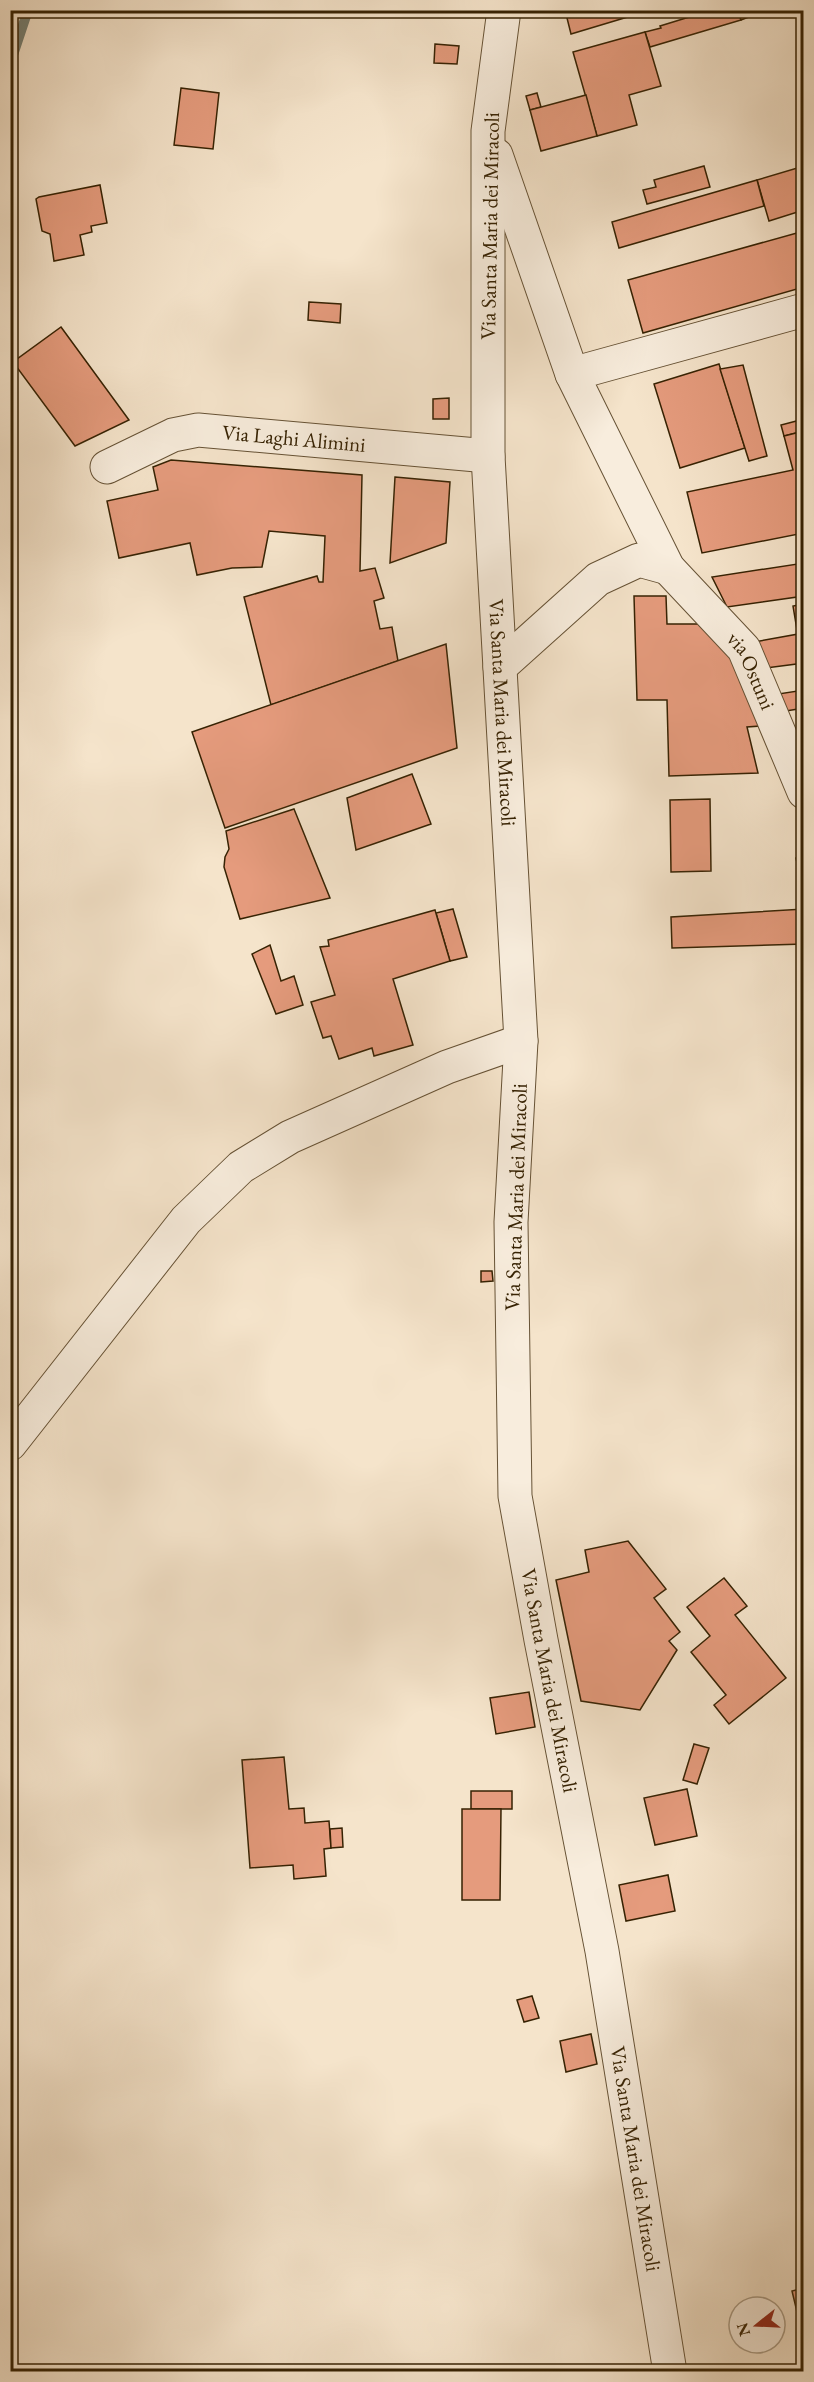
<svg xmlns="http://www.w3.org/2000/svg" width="814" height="2382" font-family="'EB Garamond',serif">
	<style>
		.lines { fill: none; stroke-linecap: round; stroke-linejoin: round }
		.stream { stroke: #747f73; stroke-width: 10 }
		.building { fill: #e59b7d; stroke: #362203; stroke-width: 1.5 }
		.minor-casing { stroke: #665235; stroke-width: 35 }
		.minor { stroke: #f8eddd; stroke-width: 33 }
		.labels { text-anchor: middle; stroke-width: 4.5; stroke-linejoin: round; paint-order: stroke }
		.street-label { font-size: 21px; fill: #362203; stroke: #f8eddd }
	</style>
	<rect width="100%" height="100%" fill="#f5e4cb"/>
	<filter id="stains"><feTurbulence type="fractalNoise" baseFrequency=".00333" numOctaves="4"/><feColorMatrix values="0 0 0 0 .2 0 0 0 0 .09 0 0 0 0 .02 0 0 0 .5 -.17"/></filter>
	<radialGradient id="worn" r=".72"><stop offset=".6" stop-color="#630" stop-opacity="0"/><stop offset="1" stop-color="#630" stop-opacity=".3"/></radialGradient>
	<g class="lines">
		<path class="stream" d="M 10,64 L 28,10"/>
	</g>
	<g class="building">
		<path d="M 565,10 L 651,10 L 571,34 Z"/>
		<path d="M 712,10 L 738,10 L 741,20 L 650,47 L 645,32 L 661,28 L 660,26 Z"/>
		<path d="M 738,10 L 767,10 L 741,20 Z"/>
		<path d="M 645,32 L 661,86 L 629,95 L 637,125 L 597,136 L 573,52 Z"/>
		<path d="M 435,44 L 459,46 L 457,64 L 434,63 Z"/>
		<path d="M 181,88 L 219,93 L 213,149 L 174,145 Z"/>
		<path d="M 537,93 L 541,107 L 530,110 L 526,96 Z"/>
		<path d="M 586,95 L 597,136 L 541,151 L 530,110 Z"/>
		<path d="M 704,166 L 710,187 L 647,204 L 643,190 L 656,187 L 654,180 Z"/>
		<path d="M 804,166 L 804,210 L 769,221 L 757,180 Z"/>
		<path d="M 757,180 L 764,206 L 619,248 L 612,222 Z"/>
		<path d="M 100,185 L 107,223 L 91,226 L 92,232 L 80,235 L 84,255 L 54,261 L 50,234 L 42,231 L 36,199 L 39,197 Z"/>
		<path d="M 804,231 L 804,287 L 643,333 L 628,280 Z"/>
		<path d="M 309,302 L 341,304 L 340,323 L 308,320 Z"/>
		<path d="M 61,327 L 129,420 L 75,446 L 13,362 Z"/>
		<path d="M 719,364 L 745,448 L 680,468 L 654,384 Z"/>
		<path d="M 743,365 L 767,456 L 749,461 L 720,369 Z"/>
		<path d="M 449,398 L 449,419 L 433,419 L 433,399 Z"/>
		<path d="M 804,419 L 804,431 L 784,436 L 781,425 Z"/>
		<path d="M 804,431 L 804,533 L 702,553 L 687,492 L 793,470 L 784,436 Z"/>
		<path d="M 171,460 L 362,475 L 360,571 L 375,568 L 384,598 L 374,601 L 380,629 L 392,627 L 398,661 L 271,705 L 244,597 L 317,576 L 319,582 L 323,582 L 325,536 L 269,531 L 262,567 L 232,568 L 197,575 L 190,543 L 119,558 L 107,501 L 158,490 L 153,467 Z"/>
		<path d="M 395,477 L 450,482 L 446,543 L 390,563 Z"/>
		<path d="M 804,563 L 804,596 L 727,607 L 712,577 Z"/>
		<path d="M 634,596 L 666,596 L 667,624 L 698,624 L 729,653 L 760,726 L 747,727 L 758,773 L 669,776 L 667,700 L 637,700 Z"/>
		<path d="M 804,604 L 804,629 L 797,630 L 793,606 Z"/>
		<path d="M 804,633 L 804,663 L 766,668 L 754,642 Z"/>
		<path d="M 446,644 L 457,748 L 225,828 L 192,732 Z"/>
		<path d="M 804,690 L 804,708 L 786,711 L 778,694 Z"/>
		<path d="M 412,774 L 431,824 L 356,850 L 347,798 Z"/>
		<path d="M 710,799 L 711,871 L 671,872 L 670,800 Z"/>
		<path d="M 294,809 L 330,898 L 240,919 L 224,867 L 225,857 L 229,849 L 226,831 Z"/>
		<path d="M 804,856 L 804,876 L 800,877 L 796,858 Z"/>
		<path d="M 453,909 L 467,957 L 450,961 L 436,913 Z"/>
		<path d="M 804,909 L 804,944 L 672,948 L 671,917 Z"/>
		<path d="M 435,910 L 450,961 L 393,979 L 413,1045 L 374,1056 L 372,1048 L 339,1059 L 331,1036 L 323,1038 L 311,1002 L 335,995 L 320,947 L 329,946 L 328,940 Z"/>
		<path d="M 270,945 L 281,981 L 294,976 L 303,1005 L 276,1014 L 252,954 Z"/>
		<path d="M 481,1271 L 492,1271 L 493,1281 L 481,1282 Z"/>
		<path d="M 628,1541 L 666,1589 L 654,1598 L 680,1632 L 669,1641 L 677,1650 L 640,1710 L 581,1701 L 556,1580 L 589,1572 L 585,1550 Z"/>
		<path d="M 724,1578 L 747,1606 L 735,1615 L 786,1678 L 729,1724 L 714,1705 L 726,1695 L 691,1652 L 710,1636 L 687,1607 Z"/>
		<path d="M 529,1692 L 535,1727 L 496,1734 L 490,1698 Z"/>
		<path d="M 694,1744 L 709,1748 L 697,1784 L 683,1780 Z"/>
		<path d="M 284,1757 L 289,1809 L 304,1808 L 305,1823 L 329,1821 L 331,1848 L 324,1849 L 326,1876 L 294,1879 L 293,1865 L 250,1868 L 242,1760 Z"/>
		<path d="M 687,1789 L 697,1836 L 655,1845 L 644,1798 Z"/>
		<rect x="471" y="1791" width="41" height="18"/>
		<path d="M 462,1809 L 501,1809 L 500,1900 L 462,1900 Z"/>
		<path d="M 342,1828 L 343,1847 L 331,1848 L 330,1829 Z"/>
		<path d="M 668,1875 L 675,1911 L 626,1921 L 619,1885 Z"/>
		<path d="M 532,1996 L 539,2018 L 524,2022 L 517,2000 Z"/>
		<path d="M 591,2034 L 597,2064 L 566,2072 L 560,2041 Z"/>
		<path d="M 804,2288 L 804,2341 L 792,2291 Z"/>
	</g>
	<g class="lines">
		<defs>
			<g id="minor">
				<path id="s1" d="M 504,10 L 488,131 L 488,456 L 521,1041 L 511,1222 L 515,1496 L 541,1640 L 602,1951 L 670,2372"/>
				<path id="s2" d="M 496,155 L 572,374 L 668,568 L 744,649 L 804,792"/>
				<path d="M 572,374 L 804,310"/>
				<path id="s3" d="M 107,467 L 173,435 L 198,430 L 488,456"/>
				<path d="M 500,667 L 598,579 L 639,560 L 668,568"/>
				<path d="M 10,1444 L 186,1220 L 241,1167 L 290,1137 L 447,1067 L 521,1041"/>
			</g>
		</defs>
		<use href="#minor" class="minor-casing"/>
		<use href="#minor" class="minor"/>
	</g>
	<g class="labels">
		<g class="street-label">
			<text transform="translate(490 226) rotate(-89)" y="7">Via Santa Maria dei Miracoli</text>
			<text dy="7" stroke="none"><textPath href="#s3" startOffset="195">Via Laghi Alimini</textPath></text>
			<text dy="7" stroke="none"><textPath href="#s2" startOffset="582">via Ostuni</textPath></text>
			<text dy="7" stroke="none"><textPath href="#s1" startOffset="704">Via Santa Maria dei Miracoli</textPath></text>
			<text transform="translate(516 1197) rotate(-88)" y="7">Via Santa Maria dei Miracoli</text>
			<text dy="7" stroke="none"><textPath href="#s1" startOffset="1676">Via Santa Maria dei Miracoli</textPath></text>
			<text dy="7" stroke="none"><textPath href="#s1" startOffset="2162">Via Santa Maria dei Miracoli</textPath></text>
		</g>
	</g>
	<rect width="814" height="2382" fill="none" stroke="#f5e4cb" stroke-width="36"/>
	<rect x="12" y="12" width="790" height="2358" fill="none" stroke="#362203" stroke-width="3"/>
	<rect x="18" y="18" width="778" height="2346" fill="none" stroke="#362203" stroke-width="1.5"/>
	<g transform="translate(757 2325) rotate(252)"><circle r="28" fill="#f8eddd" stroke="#aa9c86" stroke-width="1.5"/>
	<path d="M0-4.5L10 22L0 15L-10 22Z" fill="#8f2418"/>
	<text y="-9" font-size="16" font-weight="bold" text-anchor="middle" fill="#362203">N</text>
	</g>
	<rect width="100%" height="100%" filter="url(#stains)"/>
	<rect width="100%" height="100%" fill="url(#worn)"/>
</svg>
